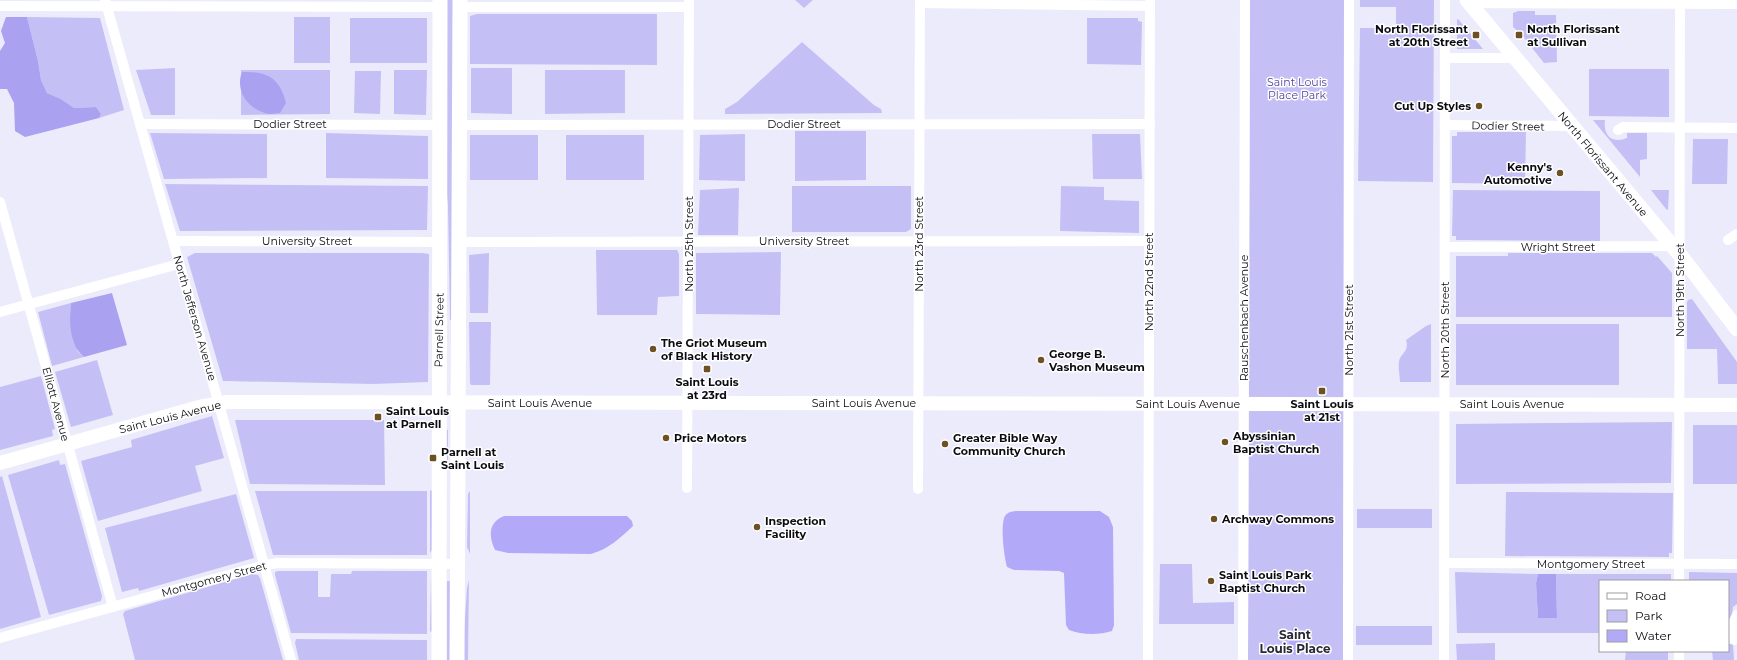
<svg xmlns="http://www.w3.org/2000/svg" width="1737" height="660" font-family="Montserrat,sans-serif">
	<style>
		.green { fill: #c4c0f5 }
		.forest { fill: #aaa1f0 }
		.water { fill: #b2aaf9 }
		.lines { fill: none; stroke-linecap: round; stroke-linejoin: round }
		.street { stroke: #fff; stroke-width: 10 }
		.secondary { stroke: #fff; stroke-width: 14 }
		.primary { stroke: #fff; stroke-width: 15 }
		.poi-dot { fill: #6d5124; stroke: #fff; stroke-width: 1.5 }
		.labels { text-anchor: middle; stroke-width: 3; stroke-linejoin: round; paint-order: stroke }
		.poi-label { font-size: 11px; font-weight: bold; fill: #0b0b11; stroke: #fff; text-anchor: start }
		.park-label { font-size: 11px; fill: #53419c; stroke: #fff }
		.street-label { font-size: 11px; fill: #0b0b11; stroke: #fff }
		.neighbourhood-label { font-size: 12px; font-weight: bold; fill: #292837; stroke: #fff }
	</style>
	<rect width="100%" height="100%" fill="#ecebfc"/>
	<g class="green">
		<path d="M 447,0 L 455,0 L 454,320 L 450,320 L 448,206 L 444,160 Z"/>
		<path d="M 795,0 L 813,0 L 804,8 Z"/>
		<path d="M 1250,0 L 1345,0 L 1343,660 L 1248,660 Z"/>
		<path d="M 1360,0 L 1434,0 L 1433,182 L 1358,181 L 1360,28 L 1396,28 L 1396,7 L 1360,7 Z"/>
		<path d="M 1518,11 L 1535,11 L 1535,15 L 1556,15 L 1557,62 L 1544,63 L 1521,34 L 1513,27 L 1513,13 Z"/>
		<path d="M 477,14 L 657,14 L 657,65 L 470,64 L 470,16 Z"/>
		<path d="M 27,17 L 100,18 L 124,110 L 99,118 L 101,114 L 96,107 L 74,108 L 61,99 L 47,93 L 41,80 L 38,61 Z"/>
		<rect x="294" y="17" width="36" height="46"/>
		<rect x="350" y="18" width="77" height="45"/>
		<path d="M 1087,18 L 1138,18 L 1138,21 L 1142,22 L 1141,65 L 1087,64 Z"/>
		<path d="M 1457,19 L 1459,20 L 1483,49 L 1457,49 Z"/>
		<path d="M 802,42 L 874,105 L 881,109 L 882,113 L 725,114 L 725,109 L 737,102 Z"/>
		<path d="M 175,68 L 175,115 L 151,115 L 136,70 Z"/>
		<path d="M 471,68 L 512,68 L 512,114 L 471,113 Z"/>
		<path d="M 1589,69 L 1669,69 L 1669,117 L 1589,116 Z"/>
		<path d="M 241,70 L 330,70 L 330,114 L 241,115 Z"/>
		<path d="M 394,70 L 427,70 L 426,115 L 394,114 Z"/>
		<path d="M 545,70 L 625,70 L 625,113 L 545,114 Z"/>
		<path d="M 355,71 L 381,71 L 380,114 L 354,113 Z"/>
		<path d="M 1593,120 L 1605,120 C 1603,135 1611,144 1627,138 L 1627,133 L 1647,133 L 1647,159 L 1640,160 L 1640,177 Z"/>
		<path d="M 795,131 L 866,131 L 866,180 L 795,181 Z"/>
		<path d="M 1457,132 L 1526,132 L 1525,184 L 1452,183 L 1452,136 L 1457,136 Z"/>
		<path d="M 150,133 L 267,134 L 267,178 L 164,179 Z"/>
		<path d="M 326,133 L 428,136 L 428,179 L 326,178 Z"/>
		<path d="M 745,134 L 745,181 L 699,180 L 700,135 Z"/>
		<path d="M 1092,134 L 1140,134 L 1142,179 L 1093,179 Z"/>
		<rect x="470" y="135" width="68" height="45"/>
		<rect x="566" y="135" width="78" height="45"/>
		<path d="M 1693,139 L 1728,139 L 1727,184 L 1692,184 Z"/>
		<path d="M 165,184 L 428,186 L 427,230 L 180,231 Z"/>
		<path d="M 792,186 L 911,186 L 911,229 L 906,232 L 792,232 Z"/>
		<path d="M 1061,186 L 1104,187 L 1104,200 L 1139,201 L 1139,233 L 1060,231 Z"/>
		<path d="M 739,188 L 738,235 L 698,235 L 700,190 Z"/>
		<path d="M 1453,190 L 1600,191 L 1600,241 L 1456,240 L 1456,236 L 1452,236 Z"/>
		<path d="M 1651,190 L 1669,190 L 1668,210 L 1666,209 Z"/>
		<path d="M 596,250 L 677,250 L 679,254 L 679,296 L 658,297 L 657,315 L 597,315 Z"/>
		<path d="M 781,252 L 780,315 L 696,314 L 696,253 Z"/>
		<path d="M 195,253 L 422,253 L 429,254 L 428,382 L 373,384 L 223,381 L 187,257 Z"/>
		<path d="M 489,253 L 488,313 L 470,313 L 469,255 Z"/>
		<path d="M 1508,253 L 1652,253 L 1656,257 L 1657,256 L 1672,273 L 1672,317 L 1456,317 L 1456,256 L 1508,256 Z"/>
		<path d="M 1692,299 L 1737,362 L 1737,384 L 1718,384 L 1717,349 L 1687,349 L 1687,302 L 1688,300 Z"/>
		<path d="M 71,303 L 70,313 L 78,352 L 84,357 L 52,366 L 38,312 Z"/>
		<path d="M 469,322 L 491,322 L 490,385 L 471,385 L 470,383 Z"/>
		<path d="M 1431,324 L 1431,382 L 1400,382 C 1400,376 1397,364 1400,358 C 1404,352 1409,349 1406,340 L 1426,326 Z"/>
		<rect x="1456" y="324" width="163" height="61"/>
		<path d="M 97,360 L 113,415 L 71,427 L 55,372 Z"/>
		<path d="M 41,376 L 55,429 L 52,430 L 53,436 L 0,450 L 0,387 Z"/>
		<path d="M 212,416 L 224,458 L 195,466 L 202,491 L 98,521 L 81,461 L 132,447 L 131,440 Z"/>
		<path d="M 235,420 L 384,420 L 385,485 L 250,484 Z"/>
		<path d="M 1672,422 L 1671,483 L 1456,484 L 1456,424 Z"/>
		<rect x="1693" y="425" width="44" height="59"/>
		<path d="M 446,429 L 448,430 L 448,468 L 444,468 Z"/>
		<path d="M 59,460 L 60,465 L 65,464 L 102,596 L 101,601 L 49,615 L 8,475 Z"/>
		<path d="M 2,476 L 41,617 L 0,629 L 0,477 Z"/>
		<path d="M 430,490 L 432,491 L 432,550 L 430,553 Z"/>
		<path d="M 255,491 L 427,491 L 427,555 L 273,555 Z"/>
		<path d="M 470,491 L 470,554 L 467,547 L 468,494 Z"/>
		<path d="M 1506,492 L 1673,493 L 1672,553 L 1669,553 L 1669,557 L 1505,556 Z"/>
		<path d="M 236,494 L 254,558 L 139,591 L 138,588 L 122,592 L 105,528 Z"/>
		<rect x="1357" y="509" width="75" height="19"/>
		<path d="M 1160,564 L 1192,564 L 1193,603 L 1234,602 L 1234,624 L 1159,624 Z"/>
		<path d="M 278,571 L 318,571 L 318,597 L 330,597 L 331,574 L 351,574 L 352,571 L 427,571 L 427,634 L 291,633 L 275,575 L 275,572 Z"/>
		<path d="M 1455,572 L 1538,574 L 1536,583 L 1538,618 L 1557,618 L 1556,574 L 1671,574 L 1671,581 L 1600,581 L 1600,633 L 1457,633 Z"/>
		<path d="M 1689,572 L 1737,573 L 1737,604 L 1733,607 L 1730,632 L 1728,632 L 1728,581 L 1689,581 Z"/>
		<path d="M 252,574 L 258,575 L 260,578 L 283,660 L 135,660 L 123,614 L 125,611 Z"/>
		<path d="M 431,575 L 432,631 L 430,632 Z"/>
		<path d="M 469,580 L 468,660 L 462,660 L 467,588 Z"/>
		<rect x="447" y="581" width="5" height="79"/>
		<rect x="1356" y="626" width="76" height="19"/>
		<path d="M 296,639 L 427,640 L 427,660 L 299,660 L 295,643 Z"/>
		<path d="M 1495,643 L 1495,660 L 1457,660 L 1456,644 Z"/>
		<path d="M 1728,644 L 1733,644 L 1734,660 L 1713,660 L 1712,651 L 1728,651 Z"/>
		<path d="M 1626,651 L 1668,651 L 1668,660 L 1625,660 Z"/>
	</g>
	<g class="forest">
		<path d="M 6,17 L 27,17 L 38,61 L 41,80 L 47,93 L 61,99 L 74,108 L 96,107 L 101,114 L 99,118 L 25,137 L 15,131 L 14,103 L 7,89 L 0,89 L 0,51 L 5,43 L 1,31 Z"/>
		<path d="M 242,72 C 267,71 280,78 286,103 L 280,113 C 276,113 269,115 265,113 C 247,108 235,90 242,72 Z"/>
		<path d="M 112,293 L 127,345 L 84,357 C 69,345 69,320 71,303 Z"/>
		<path d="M 1538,574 L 1556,574 L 1557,618 L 1538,618 L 1536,583 Z"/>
	</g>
	<g class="water">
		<path d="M 1020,511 L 1100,511 L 1109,517 L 1113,527 L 1114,625 L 1112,631 C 1099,635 1082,635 1069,630 L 1066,625 L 1064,573 L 1059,571 L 1014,570 L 1007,567 C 1004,557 1000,525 1005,516 C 1008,511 1015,511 1020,511 Z"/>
		<path d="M 504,516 L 627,516 L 632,521 L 633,526 C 620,538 609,549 591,554 L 508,553 L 495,550 C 488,535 489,522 504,516 Z"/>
		<path d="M 1297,627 L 1299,632 L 1301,632 L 1301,650 L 1295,655 L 1289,650 L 1289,632 L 1291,632 L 1292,628 Z"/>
	</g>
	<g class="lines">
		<g class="street">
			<path d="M 105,0 L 291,660"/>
			<path d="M 920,3 L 1150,6"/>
			<path d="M 1470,3 L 1737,4"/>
			<path d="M 0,6 L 440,7"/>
			<path d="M 460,7 L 689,7"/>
			<path d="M 1445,58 L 1516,58"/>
			<path d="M 140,124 L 440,125"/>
			<path d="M 459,125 L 1150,124"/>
			<path d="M 1445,125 L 1572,126"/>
			<path d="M 1618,130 L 1623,127 L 1737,128"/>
			<path d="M 0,202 L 113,607"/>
			<path d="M 1728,240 L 1737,234"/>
			<path d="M 173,241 L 440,242"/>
			<path d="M 459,242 L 1149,241"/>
			<path d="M 1445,247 L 1672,246"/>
			<path d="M 0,312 L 179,264"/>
			<path d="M 687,488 L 689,0"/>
			<path d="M 918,489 L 920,0"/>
			<path d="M 1445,563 L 1737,564"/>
			<path d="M 1679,581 L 1680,0"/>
			<path d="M 0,638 L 265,565 L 278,563 L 458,564"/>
			<path d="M 1734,640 L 1734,621 L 1737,615"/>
			<path d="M 1148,660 L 1150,0"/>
			<path d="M 1243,660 L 1245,0"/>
			<path d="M 1348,660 L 1349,0"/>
			<path d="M 1444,660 L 1445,0"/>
			<path d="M 1679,660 L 1679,651"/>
		</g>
		<path class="secondary" d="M 0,463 L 199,407 L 227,402 L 1737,405"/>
		<g class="primary">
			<path d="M 1467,0 L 1685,261 L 1737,329"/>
			<path d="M 439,660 L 440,0"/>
			<path d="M 457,660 L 460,0"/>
		</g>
	</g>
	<g class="poi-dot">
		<rect x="1472" y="31" width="8" height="8" rx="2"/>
		<rect x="1515" y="31" width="8" height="8" rx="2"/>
		<circle cx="1479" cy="106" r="4"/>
		<circle cx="1560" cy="173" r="4"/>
		<circle cx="653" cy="349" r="4"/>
		<circle cx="1041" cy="360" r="4"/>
		<rect x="703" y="365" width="8" height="8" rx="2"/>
		<rect x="1318" y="387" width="8" height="8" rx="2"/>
		<rect x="374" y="413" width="8" height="8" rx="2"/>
		<circle cx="666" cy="438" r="4"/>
		<circle cx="1225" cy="442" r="4"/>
		<circle cx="945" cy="444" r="4"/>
		<rect x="429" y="454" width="8" height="8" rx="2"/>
		<circle cx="1214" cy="519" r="4"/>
		<circle cx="757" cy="527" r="4"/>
		<circle cx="1211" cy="581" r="4"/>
	</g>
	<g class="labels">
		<g class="poi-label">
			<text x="1468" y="33" text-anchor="end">North Florissant<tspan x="1468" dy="13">at 20th Street</tspan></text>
			<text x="1527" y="33">North Florissant<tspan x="1527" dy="13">at Sullivan</tspan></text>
			<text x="1471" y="110" text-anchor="end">Cut Up Styles</text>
			<text x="1552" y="171" text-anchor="end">Kenny's<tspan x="1552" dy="13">Automotive</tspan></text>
			<text x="661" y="347">The Griot Museum<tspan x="661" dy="13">of Black History</tspan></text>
			<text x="1049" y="358">George B.<tspan x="1049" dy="13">Vashon Museum</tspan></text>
			<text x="707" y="386" text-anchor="middle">Saint Louis<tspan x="707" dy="13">at 23rd</tspan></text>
			<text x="1322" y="408" text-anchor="middle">Saint Louis<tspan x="1322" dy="13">at 21st</tspan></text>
			<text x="386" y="415">Saint Louis<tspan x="386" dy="13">at Parnell</tspan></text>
			<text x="1233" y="440">Abyssinian<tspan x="1233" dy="13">Baptist Church</tspan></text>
			<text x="674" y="442">Price Motors</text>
			<text x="953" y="442">Greater Bible Way<tspan x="953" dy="13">Community Church</tspan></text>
			<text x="441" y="456">Parnell at<tspan x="441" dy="13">Saint Louis</tspan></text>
			<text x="1222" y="523">Archway Commons</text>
			<text x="765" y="525">Inspection<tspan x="765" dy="13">Facility</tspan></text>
			<text x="1219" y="579">Saint Louis Park<tspan x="1219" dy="13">Baptist Church</tspan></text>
		</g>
		<g class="park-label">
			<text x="1297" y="86">Saint Louis<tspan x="1297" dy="13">Place Park</tspan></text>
		</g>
		<g class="street-label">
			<text x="290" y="128">Dodier Street</text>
			<text x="804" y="128">Dodier Street</text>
			<text transform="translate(1508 126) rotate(1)" y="4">Dodier Street</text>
			<text transform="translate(1603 164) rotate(50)" y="4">North Florissant Avenue</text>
			<text x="307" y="245">University Street</text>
			<text x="804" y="245">University Street</text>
			<text transform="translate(689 244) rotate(-90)" y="4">North 25th Street</text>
			<text transform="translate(919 244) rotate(-90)" y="4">North 23rd Street</text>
			<text x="1558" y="251">Wright Street</text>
			<text transform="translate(1149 282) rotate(-90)" y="4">North 22nd Street</text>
			<text transform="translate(1680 290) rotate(-90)" y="4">North 19th Street</text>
			<text transform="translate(195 318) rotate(74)" y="4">North Jefferson Avenue</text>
			<text transform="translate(1244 318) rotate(-90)" y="4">Rauschenbach Avenue</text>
			<text transform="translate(439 330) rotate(-89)" y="4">Parnell Street</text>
			<text transform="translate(1349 330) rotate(-90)" y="4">North 21st Street</text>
			<text transform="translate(1445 330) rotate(-90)" y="4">North 20th Street</text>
			<text x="540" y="407">Saint Louis Avenue</text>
			<text x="864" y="407">Saint Louis Avenue</text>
			<text transform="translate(56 404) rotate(75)" y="4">Elliott Avenue</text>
			<text x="1188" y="408">Saint Louis Avenue</text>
			<text x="1512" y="408">Saint Louis Avenue</text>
			<text transform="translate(170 417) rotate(-14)" y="4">Saint Louis Avenue</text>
			<text x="1591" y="568">Montgomery Street</text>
			<text transform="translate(214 579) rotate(-15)" y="4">Montgomery Street</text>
		</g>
		<g class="neighbourhood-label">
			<text x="1295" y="639">Saint<tspan x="1295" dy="14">Louis Place</tspan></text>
		</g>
	</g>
	<rect x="1599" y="580" width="130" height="72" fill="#ffffff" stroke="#9d9da0"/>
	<rect x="1607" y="593" width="20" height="6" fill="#ffffff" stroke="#9d9da0"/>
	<text x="1635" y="600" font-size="12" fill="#0b0b11">Road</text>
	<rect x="1607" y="610" width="20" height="12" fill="#c4c0f5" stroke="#9d9da0"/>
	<text x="1635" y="620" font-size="12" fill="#0b0b11">Park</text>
	<rect x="1607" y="630" width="20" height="12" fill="#b2aaf9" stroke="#9d9da0"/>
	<text x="1635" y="640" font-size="12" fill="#0b0b11">Water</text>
</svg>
